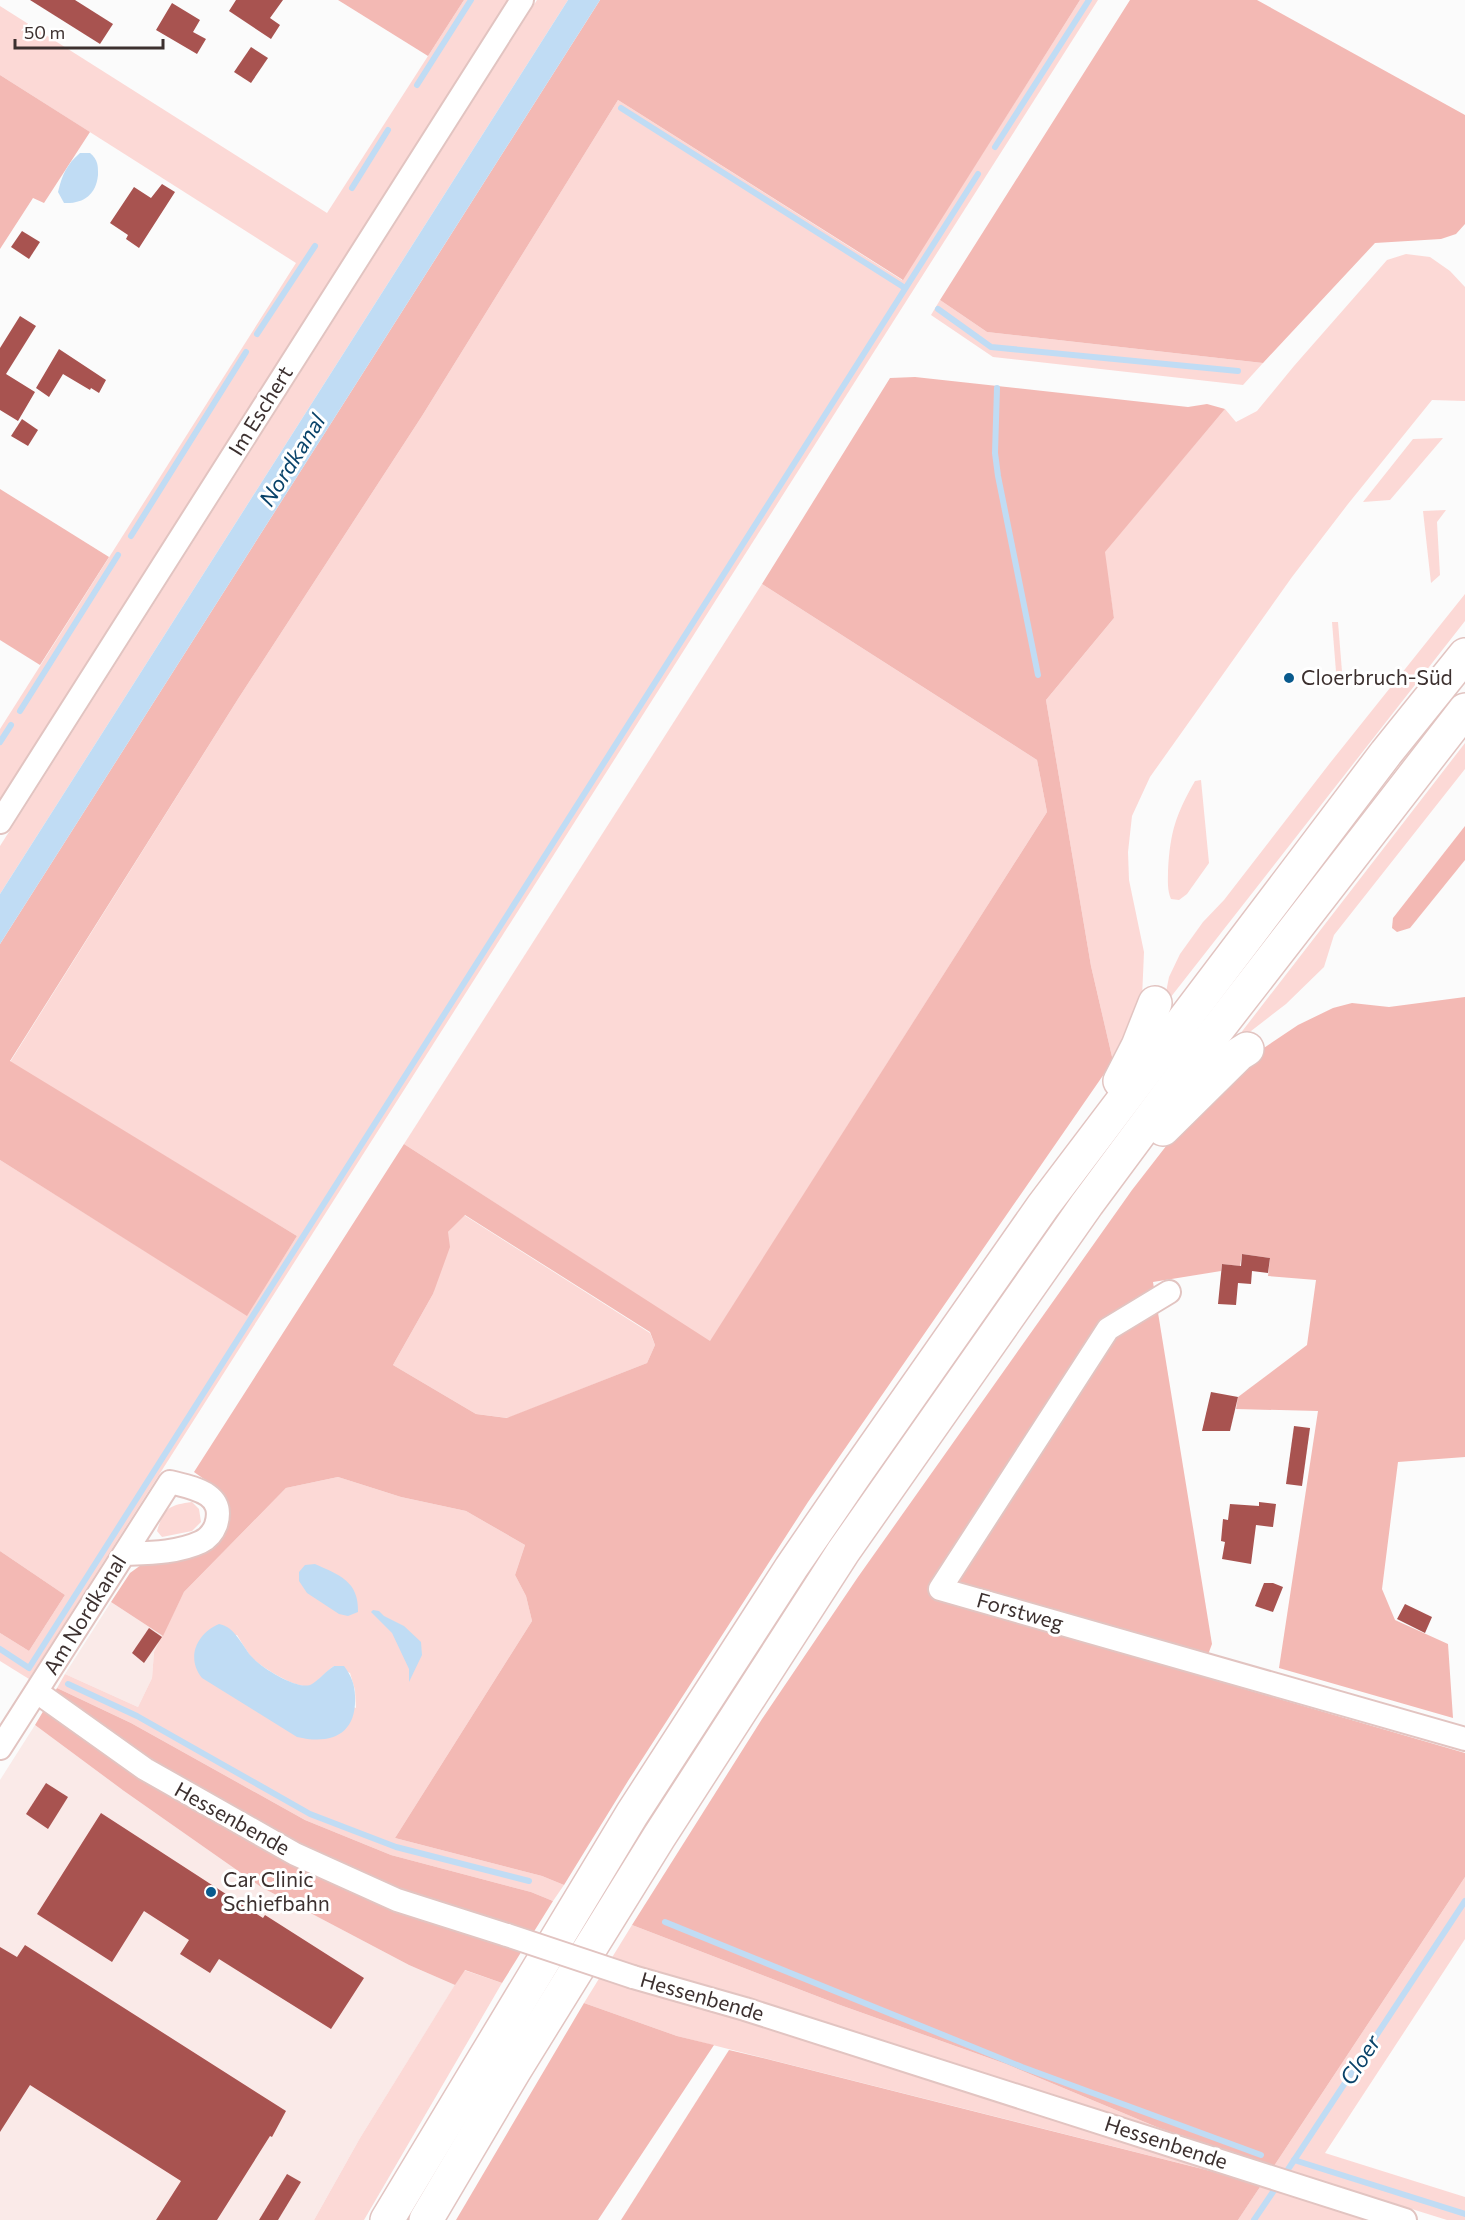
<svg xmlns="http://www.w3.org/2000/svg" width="1465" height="2220" font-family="Commissioner,sans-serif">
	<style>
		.built { fill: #faeae8 }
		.green { fill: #fcd9d6; fill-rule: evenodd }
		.forest { fill: #f3b9b4; fill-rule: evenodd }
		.water { fill: #c0dcf4 }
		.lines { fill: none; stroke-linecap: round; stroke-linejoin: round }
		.stream { stroke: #c0dcf4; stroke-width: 6 }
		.building { fill: #a85350 }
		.minor-casing { stroke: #e2c4c1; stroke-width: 26 }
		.highway-casing { stroke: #e2c4c1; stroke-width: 36 }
		.minor { stroke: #fff; stroke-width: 22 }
		.highway { stroke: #fff; stroke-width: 33 }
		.minor-bridge-casing { stroke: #e2c4c1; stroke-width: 26; stroke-linecap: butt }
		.minor-bridge { stroke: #fff; stroke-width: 22 }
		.poi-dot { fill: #095a8d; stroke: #fff; stroke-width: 2 }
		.labels { text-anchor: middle; stroke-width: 6; stroke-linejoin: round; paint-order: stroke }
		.street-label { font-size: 21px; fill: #3c302f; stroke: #fff }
		.poi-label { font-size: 21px; fill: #3c302f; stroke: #fff; text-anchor: start }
		.water-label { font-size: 22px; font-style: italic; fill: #084269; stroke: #fff }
	</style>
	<rect width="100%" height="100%" fill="#fbfbfb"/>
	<g class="built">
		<path d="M 111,1602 L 163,1636 L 154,1652 L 152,1678 L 138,1707 L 65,1674 Z"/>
		<path d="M 35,1725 L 124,1791 L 261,1887 L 409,1965 L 455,1985 L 360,2138 L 314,2220 L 0,2220 L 0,1780 Z"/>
	</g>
	<g class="green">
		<path d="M 464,0 L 511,0 L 0,806 L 0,729 L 296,263 L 0,75 L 0,6 L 327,213 Z"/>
		<path d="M 537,0 L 568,0 L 0,894 L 0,846 Z"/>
		<path d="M 1080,0 L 1098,0 L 29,1679 L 0,1661 L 0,1633 L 29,1651 L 65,1595 L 0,1551 L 0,1160 L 247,1315 L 297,1236 L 10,1062 L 238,699 L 422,416 L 618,100 L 902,280 Z"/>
		<path d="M 1406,254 L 1430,257 L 1450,271 L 1465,287 L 1465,401 L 1432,400 L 1348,504 L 1292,577 L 1150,777 L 1132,816 L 1128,852 L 1129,880 L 1144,952 L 1142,998 L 1113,1061 L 1091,966 L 1046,700 L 1114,618 L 1104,552 L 1225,409 L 1236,422 L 1257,411 L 1294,366 L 1387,260 Z"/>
		<path d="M 940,300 L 987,332 L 1263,363 L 1243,385 L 993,357 L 931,315 Z"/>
		<path d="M 1443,438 L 1390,500 L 1363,502 L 1413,439 Z"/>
		<path d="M 1446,510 L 1437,522 L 1440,575 L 1431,583 L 1423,511 Z"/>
		<path d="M 762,584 L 1037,760 L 1047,812 L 710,1342 L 404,1144 Z"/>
		<path d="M 1465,594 L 1465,621 L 1163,1007 L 1169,977 L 1180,954 L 1203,922 L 1224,900 L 1330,763 Z"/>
		<path d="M 1332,622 L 1338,622 L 1343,684 L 1337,684 Z"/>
		<path d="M 1465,743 L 1465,769 L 1334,935 L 1324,967 L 1286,1004 L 1242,1038 L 1240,1034 Z"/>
		<path d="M 1201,780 L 1209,863 L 1187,894 L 1179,900 L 1171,899 C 1167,890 1168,880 1168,871 C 1170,832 1176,814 1195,781 Z"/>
		<path d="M 464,1215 L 650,1333 L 655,1345 L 647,1363 L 508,1418 L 476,1414 L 393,1365 L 433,1294 L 448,1232 Z"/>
		<path d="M 338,1477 L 401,1497 L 466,1511 L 525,1545 L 515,1575 L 526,1596 L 532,1621 L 395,1838 L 542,1876 L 564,1885 L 553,1901 L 531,1892 L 391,1855 L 305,1820 L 131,1723 L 57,1688 L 65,1674 L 138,1707 L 152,1678 L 154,1652 L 184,1592 L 286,1488 ZM 237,1635 C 242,1643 247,1652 253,1659 C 263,1668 300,1692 312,1685 C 320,1680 326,1671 334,1666 L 350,1673 L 355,1690 L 356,1708 L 196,1647 Z"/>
		<path d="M 192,1502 L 199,1509 L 201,1522 L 192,1531 L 162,1537 L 157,1531 C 164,1508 169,1505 192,1502 Z"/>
		<path d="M 1465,1877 L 1465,1939 L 1325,2153 L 1465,2197 L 1465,2220 L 1447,2220 L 1309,2177 L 1298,2195 L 1374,2220 L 1238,2220 L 1262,2184 L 677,2036 L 584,2003 L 632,1925 L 840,2005 L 1006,2064 L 1159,2128 L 1274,2166 Z"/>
		<path d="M 464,1970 L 502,1983 L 364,2220 L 314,2220 L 360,2138 Z"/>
	</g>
	<g class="forest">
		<path d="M 338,0 L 464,0 L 428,56 Z"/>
		<path d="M 600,0 L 1080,0 L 903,280 L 618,100 L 422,416 L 238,699 L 10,1061 L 297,1236 L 247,1316 L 0,1160 L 0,944 Z"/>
		<path d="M 1130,0 L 1257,0 L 1465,115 L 1465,224 L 1456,234 L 1441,239 L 1375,243 L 1263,363 L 987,332 L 940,300 Z"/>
		<path d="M 0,75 L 90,132 L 44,203 L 33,198 L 0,249 Z"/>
		<path d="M 915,377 L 1188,407 L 1207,404 L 1225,409 L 1105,552 L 1114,618 L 1046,700 L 1091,966 L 1113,1061 L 808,1502 L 628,1781 L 564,1885 L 542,1876 L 395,1838 L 532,1621 L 526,1596 L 515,1575 L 525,1545 L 466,1511 L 401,1497 L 338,1477 L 286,1488 L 184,1592 L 163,1636 L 111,1602 L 130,1573 L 141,1565 L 199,1551 L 218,1492 L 211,1484 L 194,1472 L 404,1144 L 710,1341 L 1047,812 L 1037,760 L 762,584 L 890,378 ZM 465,1215 L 650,1332 L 655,1345 L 647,1363 L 507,1418 L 476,1414 L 393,1365 L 433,1294 L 450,1247 L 448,1232 Z"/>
		<path d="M 0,489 L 109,557 L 40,665 L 0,640 Z"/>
		<path d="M 1465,826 L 1465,860 L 1410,928 L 1397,932 L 1392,928 L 1393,918 Z"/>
		<path d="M 1465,997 L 1465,1457 L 1398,1462 L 1382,1589 L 1395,1620 L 1448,1644 L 1453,1718 L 1279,1668 L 1318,1411 L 1236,1409 L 1238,1397 L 1307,1345 L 1316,1280 L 1268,1276 L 1270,1258 L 1242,1254 L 1240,1266 L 1222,1264 L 1221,1271 L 1153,1282 L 1212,1644 L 1200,1676 L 1465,1753 L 1465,1877 L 1274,2166 L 1159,2128 L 1006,2064 L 840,2005 L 632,1925 L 762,1719 L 858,1577 L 1132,1190 L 1184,1123 L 1252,1056 L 1298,1025 L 1333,1008 L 1352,1003 L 1389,1007 Z"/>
		<path d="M 0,1551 L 65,1595 L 29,1651 L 0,1633 Z"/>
		<path d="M 57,1688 L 131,1723 L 305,1820 L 391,1855 L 531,1892 L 553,1901 L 502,1983 L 465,1970 L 455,1985 L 409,1965 L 261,1887 L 124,1791 L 35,1725 Z"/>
		<path d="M 584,2003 L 677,2036 L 714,2045 L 598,2220 L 456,2220 Z"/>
		<path d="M 729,2050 L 767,2059 L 1262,2184 L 1238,2220 L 621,2220 Z"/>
	</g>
	<g class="water">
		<path d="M 568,0 L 600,0 L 0,944 L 0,894 Z"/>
		<path d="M 80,153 L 90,153 C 98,160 98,165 98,175 C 96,195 83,204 64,203 L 58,192 C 62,175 67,164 80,153 Z"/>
		<path d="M 315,1564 C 339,1575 359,1581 358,1612 L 348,1616 L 339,1614 L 307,1593 L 299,1581 L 299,1572 L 305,1565 Z"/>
		<path d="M 373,1610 L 379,1611 L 384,1616 L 404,1626 L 421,1642 L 422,1655 L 409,1682 L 409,1669 L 392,1633 L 371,1612 Z"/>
		<path d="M 219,1624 C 235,1627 241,1644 251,1656 C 260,1667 300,1692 312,1684 C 320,1679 326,1671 334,1666 L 344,1666 C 351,1675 355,1685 355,1696 C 357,1735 331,1745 297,1737 L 202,1678 C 186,1658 196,1634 219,1624 Z"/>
	</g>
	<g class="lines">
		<g class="stream">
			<path d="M 417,85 L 471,0"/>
			<path d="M 621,108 L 905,288"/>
			<path d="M 995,147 L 1089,0"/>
			<path d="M 352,188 L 388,130"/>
			<path d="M 938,309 L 991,347 L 1238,371"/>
			<path d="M 257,334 L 315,246"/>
			<path d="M 997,388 L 995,453 L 998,476 L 1038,675"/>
			<path d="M 131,536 L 246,352"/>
			<path d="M 20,711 L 118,555"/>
			<path d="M 0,742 L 11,725"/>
			<path d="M 0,1649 L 29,1668 L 978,174"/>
			<path d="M 68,1684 L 137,1716 L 310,1814 L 396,1847 L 529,1881"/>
			<path d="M 665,1922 L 1022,2067 L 1261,2155"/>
			<path d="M 1294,2160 L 1465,2214"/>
			<path d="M 1283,2177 L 1465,1901"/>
			<path d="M 1254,2220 L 1277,2186"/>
		</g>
	</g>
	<g class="building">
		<path d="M 30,0 L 75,0 L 113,24 L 100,44 Z"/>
		<path d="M 236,0 L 283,0 L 270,18 L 280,25 L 271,39 L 229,11 Z"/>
		<path d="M 172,3 L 200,20 L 193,32 L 206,39 L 197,54 L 156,30 Z"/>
		<path d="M 251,47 L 268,58 L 251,83 L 234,72 Z"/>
		<path d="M 162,184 L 175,192 L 139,248 L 126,239 L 128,235 L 110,223 L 134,187 L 151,198 Z"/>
		<path d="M 22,231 L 40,242 L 29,259 L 11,247 Z"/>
		<path d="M 20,316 L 36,326 L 6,374 L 35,392 L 18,421 L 0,410 L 0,348 Z"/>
		<path d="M 59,349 L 106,380 L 99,393 L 91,388 L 90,390 L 63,374 L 49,397 L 36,388 Z"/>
		<path d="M 22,419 L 38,430 L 28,446 L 11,436 Z"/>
		<path d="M 1242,1254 L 1270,1258 L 1268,1273 L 1252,1271 L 1251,1284 L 1238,1283 L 1236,1305 L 1218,1304 L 1222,1264 L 1241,1266 Z"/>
		<path d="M 1211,1392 L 1238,1397 L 1230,1431 L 1202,1431 Z"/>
		<path d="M 1294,1426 L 1310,1428 L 1302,1486 L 1286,1484 Z"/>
		<path d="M 1259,1502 L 1276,1504 L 1273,1527 L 1256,1525 L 1251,1564 L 1222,1559 L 1225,1542 L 1221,1541 L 1223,1519 L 1228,1520 L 1230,1504 L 1259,1506 Z"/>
		<path d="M 1264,1583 L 1273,1583 L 1283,1587 L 1273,1612 L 1255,1606 Z"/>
		<path d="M 1405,1604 L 1432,1617 L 1425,1633 L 1397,1619 Z"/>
		<path d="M 149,1628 L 162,1637 L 144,1663 L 132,1653 Z"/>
		<path d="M 46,1783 L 68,1797 L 48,1829 L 26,1814 Z"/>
		<path d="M 101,1813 L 263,1918 L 265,1915 L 364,1978 L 331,2029 L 219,1959 L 210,1973 L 180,1954 L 189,1940 L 144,1911 L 112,1962 L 37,1914 Z"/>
		<path d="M 25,1945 L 286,2111 L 272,2137 L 270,2136 L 217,2220 L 156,2220 L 181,2181 L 30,2085 L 0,2132 L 0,1947 L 17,1957 Z"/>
		<path d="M 287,2174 L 301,2182 L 278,2220 L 259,2220 Z"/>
	</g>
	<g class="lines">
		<defs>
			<g id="minor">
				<path d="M 0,822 L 522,0"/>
				<path d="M 1169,1292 L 1108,1329 L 940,1589 L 1465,1739"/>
				<path d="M 37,1692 L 145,1769 L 295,1854 L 397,1900 L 507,1935"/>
				<path d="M 0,1748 L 170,1482 C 194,1488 226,1493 216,1525 C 213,1533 209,1538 201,1542 C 177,1553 150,1553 124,1554"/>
				<path d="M 633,1977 L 745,2009 L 1405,2220"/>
			</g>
			<g id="highway">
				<path d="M 1120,1081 L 1138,1046 L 1155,1003"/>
				<path d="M 1163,1129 L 1239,1054 L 1247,1049"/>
				<path d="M 387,2220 L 632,1814 L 791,1568 L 854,1476 L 1043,1206 L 1386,753 L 1465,655"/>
				<path d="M 426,2220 L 514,2071 L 659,1837 L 843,1552 L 1087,1204 L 1196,1057 L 1465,710"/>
			</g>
		</defs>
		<use href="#minor" class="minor-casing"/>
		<use href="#highway" class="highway-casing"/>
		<use href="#minor" class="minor"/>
		<use href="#highway" class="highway"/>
		<defs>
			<path id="minor-bridge" d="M 507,1935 L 633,1977"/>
		</defs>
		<use href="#minor-bridge" class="minor-bridge-casing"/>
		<use href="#minor-bridge" class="minor-bridge"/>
	</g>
	<g class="poi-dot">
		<circle cx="1289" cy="678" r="6"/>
		<circle cx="211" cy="1892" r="6"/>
	</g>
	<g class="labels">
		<g class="street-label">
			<text transform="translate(261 411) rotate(-58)" y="7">Im Eschert</text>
			<text transform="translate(1020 1612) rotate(16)" y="7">Forstweg</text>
			<text transform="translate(85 1615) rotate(-58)" y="7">Am Nordkanal</text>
			<text transform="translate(232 1819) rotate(29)" y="7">Hessenbende</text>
			<text transform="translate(702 1997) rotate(16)" y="7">Hessenbende</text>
			<text transform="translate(1166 2143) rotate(18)" y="7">Hessenbende</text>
		</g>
		<g class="poi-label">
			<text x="1301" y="685">Cloerbruch-Süd</text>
			<text x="223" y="1887">Car Clinic<tspan x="223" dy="24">Schiefbahn</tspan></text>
		</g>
		<g class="water-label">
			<text transform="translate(292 460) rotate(-58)" y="8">Nordkanal</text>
			<text transform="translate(1360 2060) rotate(-57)" y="8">Cloer</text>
		</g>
	</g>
	<path d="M15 39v9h148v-9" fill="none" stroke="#3c302f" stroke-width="3"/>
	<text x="24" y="39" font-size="18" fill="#3c302f" stroke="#ffffff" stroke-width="4.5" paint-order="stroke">50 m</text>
</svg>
